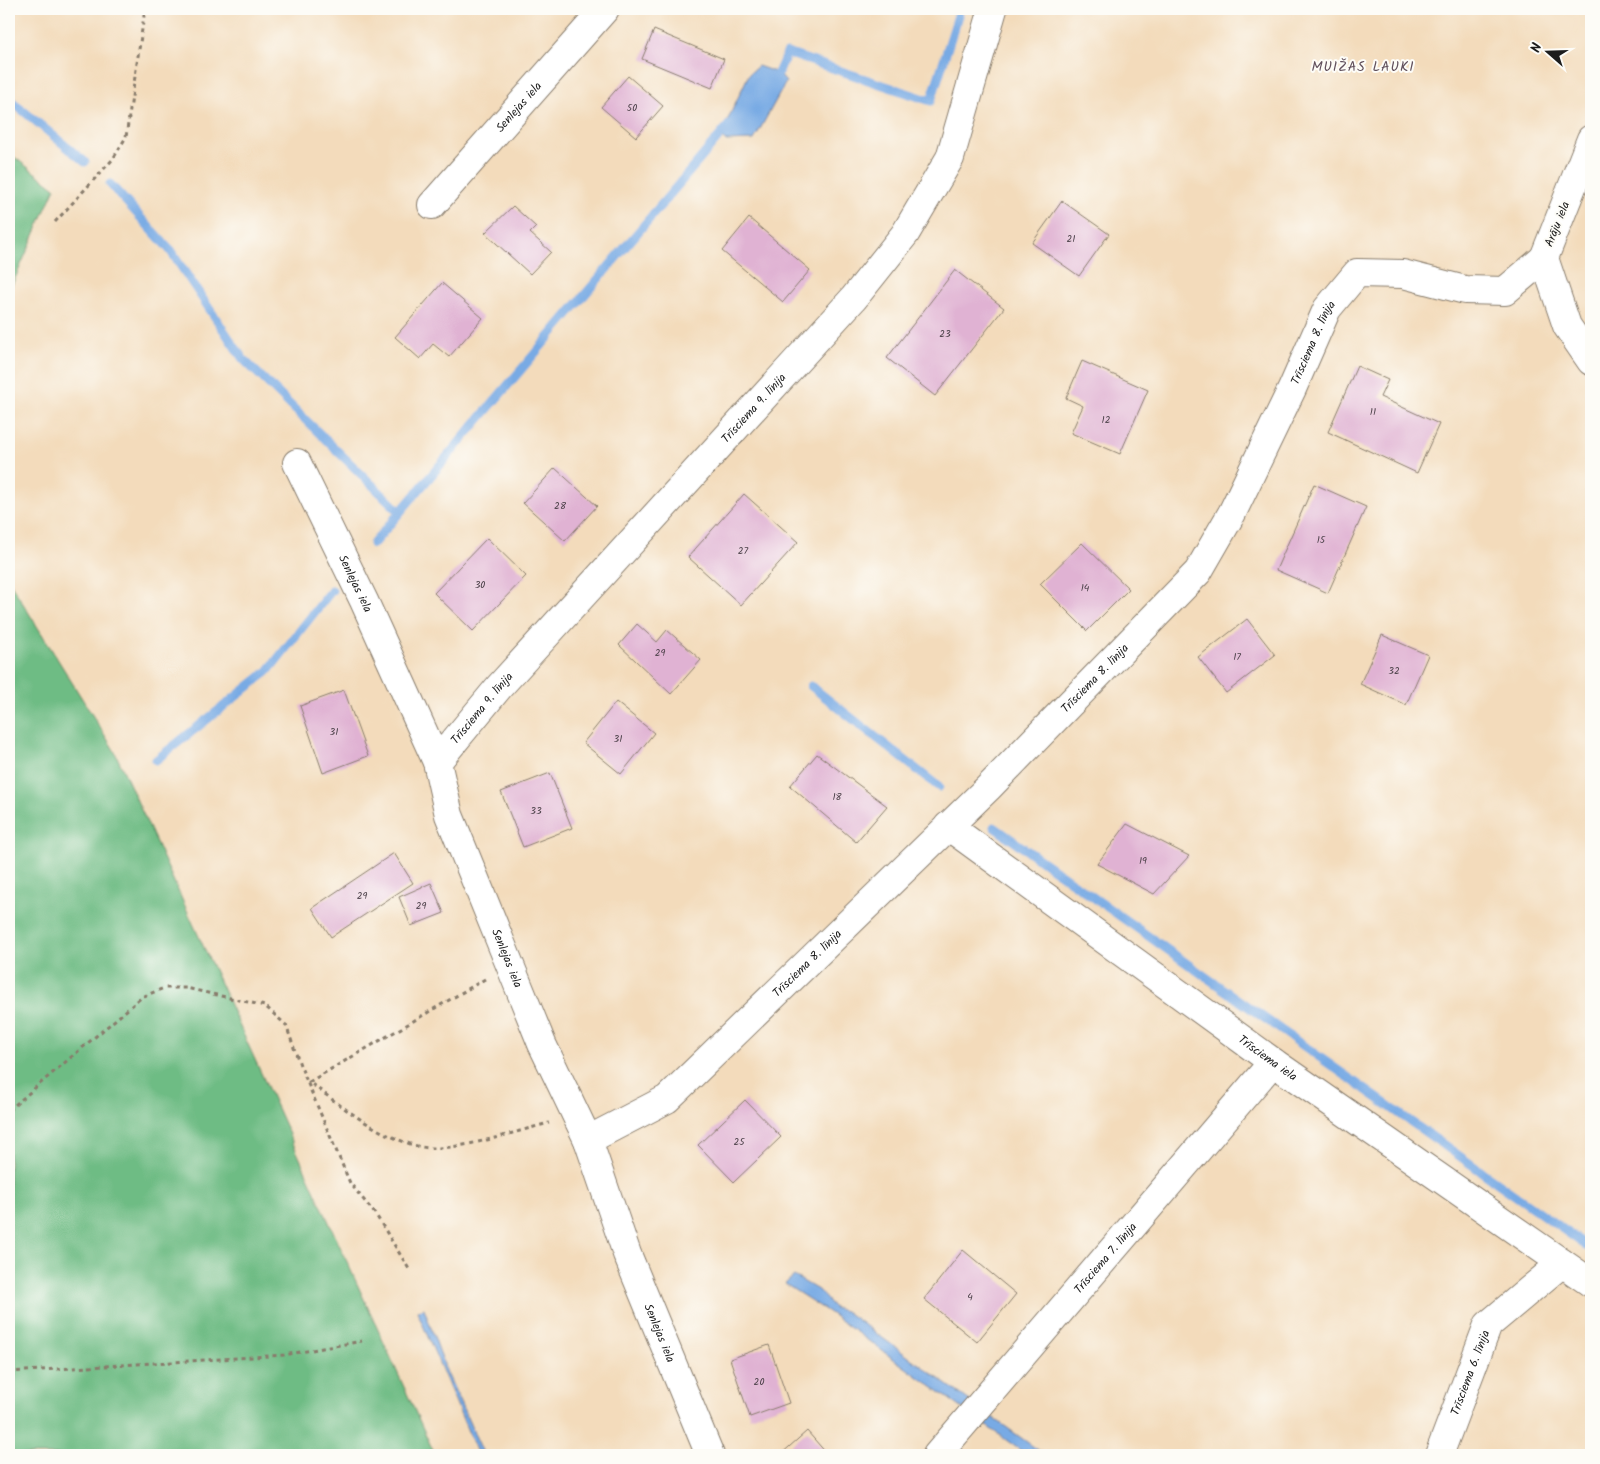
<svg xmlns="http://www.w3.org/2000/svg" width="1600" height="1464" font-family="Kalam,sans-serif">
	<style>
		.forest { fill: #6ebc84; stroke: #456c50 }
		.water { fill: #78aae4; stroke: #4a6380 }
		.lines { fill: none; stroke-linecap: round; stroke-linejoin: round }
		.stream { stroke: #78aae4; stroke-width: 9 }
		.building { fill: #e0b2d3 }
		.minor-casing { stroke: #887c6c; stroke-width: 30 }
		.path { stroke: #887c6c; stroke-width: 3; stroke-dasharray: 4 4; stroke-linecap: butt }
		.minor { stroke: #fff; stroke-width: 28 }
		.labels { text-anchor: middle; stroke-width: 4; stroke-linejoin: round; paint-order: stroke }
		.number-label { font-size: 10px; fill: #4d424a }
		.street-label { font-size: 12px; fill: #1c1c1c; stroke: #fdfcf7 }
		.neighbourhood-label { font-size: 14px; letter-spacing: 1px; fill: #61505c; stroke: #fdfcf7 }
	</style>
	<rect width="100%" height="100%" fill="#fdfcf7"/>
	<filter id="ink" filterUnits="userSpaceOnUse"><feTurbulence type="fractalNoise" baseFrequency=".02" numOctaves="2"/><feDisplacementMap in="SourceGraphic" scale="10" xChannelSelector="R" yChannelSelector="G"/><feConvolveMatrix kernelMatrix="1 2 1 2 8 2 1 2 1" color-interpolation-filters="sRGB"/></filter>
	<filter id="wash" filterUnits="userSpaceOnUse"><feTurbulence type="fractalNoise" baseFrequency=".0096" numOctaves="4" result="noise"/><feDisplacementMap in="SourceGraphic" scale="20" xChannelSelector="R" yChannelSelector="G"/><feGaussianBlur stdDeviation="1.12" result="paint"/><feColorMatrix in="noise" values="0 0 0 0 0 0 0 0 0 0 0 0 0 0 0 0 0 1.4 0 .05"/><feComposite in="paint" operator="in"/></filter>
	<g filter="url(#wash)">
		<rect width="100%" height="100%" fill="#f3dbbb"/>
		<g class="forest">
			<path d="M 9,153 L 55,188 L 9,292 Z"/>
			<path d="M 9,581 L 114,750 L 435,1455 L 9,1455 Z"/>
		</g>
		<g class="water">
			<path d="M 758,66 L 778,73 L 786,82 L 754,140 L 725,141 L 721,134 L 749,74 Z"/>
			<path d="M 794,1276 L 818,1290 L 834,1308 L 845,1311 L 1045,1455 L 1027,1455 L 827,1311 L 785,1284 Z"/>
			<path d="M 424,1308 L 447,1373 L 484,1455 L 478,1455 L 417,1311 Z"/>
		</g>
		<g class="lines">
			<g class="stream">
				<path d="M 771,81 L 778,73 L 787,53 L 931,101 L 960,9"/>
				<path d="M 9,99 L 85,162"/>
				<path d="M 110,184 L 170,250 L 243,359 L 400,512"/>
				<path d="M 373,544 L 729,125"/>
				<path d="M 811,686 L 939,787"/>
				<path d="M 156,760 L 268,671 L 332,590"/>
				<path d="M 994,827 L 1591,1249"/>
			</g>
		</g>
		<g id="blocks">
			<g class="building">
				<path d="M 654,30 L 724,59 L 712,88 L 642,59 Z"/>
				<path d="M 628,76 L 663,106 L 636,137 L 601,107 Z"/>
				<path d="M 1062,201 L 1109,234 L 1079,276 L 1032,243 Z"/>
				<path d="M 513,206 L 536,227 L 530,233 L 551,252 L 530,274 L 485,233 Z"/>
				<path d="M 749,218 L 810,270 L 783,302 L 722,251 Z"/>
				<path d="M 955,270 L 1004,308 L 935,396 L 887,358 Z"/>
				<path d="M 442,283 L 483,318 L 449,357 L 433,344 L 420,359 L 395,337 Z"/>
				<path d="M 1082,361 L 1148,390 L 1120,454 L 1071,433 L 1083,406 L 1066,398 Z"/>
				<path d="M 1357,366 L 1388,380 L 1380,397 L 1439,424 L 1417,473 L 1328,432 Z"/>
				<path d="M 555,468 L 597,506 L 565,541 L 523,503 Z"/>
				<path d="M 1314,484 L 1366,507 L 1328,593 L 1276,570 Z"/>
				<path d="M 744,494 L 798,542 L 741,605 L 688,557 Z"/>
				<path d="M 487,538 L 526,576 L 473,631 L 434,593 Z"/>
				<path d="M 1082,543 L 1129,589 L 1087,631 L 1040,584 Z"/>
				<path d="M 1247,619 L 1275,655 L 1226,693 L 1198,657 Z"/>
				<path d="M 637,624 L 657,642 L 667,630 L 701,660 L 671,694 L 619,645 Z"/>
				<path d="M 1382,635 L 1428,655 L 1406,705 L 1360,684 Z"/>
				<path d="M 344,690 L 368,756 L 323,773 L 300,706 Z"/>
				<path d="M 616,702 L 654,733 L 621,774 L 583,743 Z"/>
				<path d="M 817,754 L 887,806 L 856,842 L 790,786 Z"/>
				<path d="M 550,773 L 572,828 L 523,847 L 501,792 Z"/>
				<path d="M 1127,824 L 1189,856 L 1154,894 L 1097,864 Z"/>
				<path d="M 394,853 L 413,883 L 331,937 L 312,908 Z"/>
				<path d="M 431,883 L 444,913 L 411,926 L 399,897 Z"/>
				<path d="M 745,1100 L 781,1137 L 734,1182 L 698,1145 Z"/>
				<path d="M 963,1250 L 1016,1294 L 977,1342 L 924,1299 Z"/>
				<path d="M 769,1345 L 789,1403 L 750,1417 L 730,1359 Z"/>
				<path d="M 807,1431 L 828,1455 L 780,1455 Z"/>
			</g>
		</g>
	</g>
	<g filter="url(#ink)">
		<use href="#blocks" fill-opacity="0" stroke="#887c6c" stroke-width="1"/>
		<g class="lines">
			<defs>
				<g id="minor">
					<path d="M 1591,139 L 1544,258 L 1567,326 L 1591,361"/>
					<path id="s1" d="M 432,205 L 605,9"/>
					<path id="s2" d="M 297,463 L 364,601 L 437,762 L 449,815 L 542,1044 L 588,1140 L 627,1254 L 710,1455"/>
					<path id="s3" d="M 437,762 L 499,687 L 854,298 L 905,234 L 950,158 L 993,9"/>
					<path id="s4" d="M 948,826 L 1273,1062 L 1591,1283"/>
					<path id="s5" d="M 588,1140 L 667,1099 L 988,788 L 1198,572 L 1232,513 L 1292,389 L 1327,309 L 1357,273 L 1403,274 L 1465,290 L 1505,291 L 1544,258"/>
					<path id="s6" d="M 937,1455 L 1273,1062"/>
					<path id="s7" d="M 1439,1455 L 1488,1325 L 1562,1263"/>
				</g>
			</defs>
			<use href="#minor" class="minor-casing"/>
			<g class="path">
				<path d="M 55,222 L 113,159 L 126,137 L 145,9"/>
				<path d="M 485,979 L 309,1082 C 341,1106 377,1135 417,1146 C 450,1155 516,1131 549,1123"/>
				<path d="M 9,1110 L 142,997 L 164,988 L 186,988 L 265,1006 L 286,1025 L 300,1065 L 350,1183 L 376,1215 L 409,1269"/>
				<path d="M 9,1372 L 284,1355 L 362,1341"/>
			</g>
			<use href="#minor" class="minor"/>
		</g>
	</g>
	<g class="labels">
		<g class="number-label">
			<text x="632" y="111">50</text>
			<text x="1071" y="242">21</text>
			<text x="945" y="337">23</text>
			<text x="1373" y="415">11</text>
			<text x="1106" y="423">12</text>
			<text x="560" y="509">28</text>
			<text x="1321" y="543">15</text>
			<text x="743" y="554">27</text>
			<text x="480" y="588">30</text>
			<text x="1085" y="591">14</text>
			<text x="660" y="656">29</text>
			<text x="1237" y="660">17</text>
			<text x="1394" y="674">32</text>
			<text x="334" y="735">31</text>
			<text x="618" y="742">31</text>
			<text x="837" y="800">18</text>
			<text x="536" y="814">33</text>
			<text x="1143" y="864">19</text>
			<text x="362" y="899">29</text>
			<text x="421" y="909">29</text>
			<text x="739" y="1145">25</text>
			<text x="970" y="1300">4</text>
			<text x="759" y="1385">20</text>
		</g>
		<g class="street-label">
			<text dy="4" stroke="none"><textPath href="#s1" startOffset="131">Senlejas iela</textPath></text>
			<text transform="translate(1557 224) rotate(-68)" y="4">Arāju iela</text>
			<text dy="4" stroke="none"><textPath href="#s5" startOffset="1094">Trīsciema 8. līnija</textPath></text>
			<text dy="4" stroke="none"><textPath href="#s3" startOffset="475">Trīsciema 9. līnija</textPath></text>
			<text dy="4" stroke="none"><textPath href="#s2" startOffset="134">Senlejas iela</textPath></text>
			<text dy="4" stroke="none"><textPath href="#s5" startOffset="689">Trīsciema 8. līnija</textPath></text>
			<text dy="4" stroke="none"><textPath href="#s3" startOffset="70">Trīsciema 9. līnija</textPath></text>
			<text dy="4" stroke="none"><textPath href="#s2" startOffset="539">Senlejas iela</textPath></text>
			<text dy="4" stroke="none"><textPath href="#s5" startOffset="284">Trīsciema 8. līnija</textPath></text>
			<text dy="4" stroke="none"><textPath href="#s4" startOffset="395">Trīsciema iela</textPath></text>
			<text dy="4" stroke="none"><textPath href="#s6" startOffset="259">Trīsciema 7. līnija</textPath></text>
			<text dy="4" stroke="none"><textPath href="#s2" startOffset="944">Senlejas iela</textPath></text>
			<text dy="4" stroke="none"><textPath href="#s7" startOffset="88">Trīsciema 6. līnija</textPath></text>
		</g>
		<g class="neighbourhood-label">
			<text x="1363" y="71">MUIŽAS LAUKI</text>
		</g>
	</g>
	<rect width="1600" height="1464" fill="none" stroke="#fdfcf7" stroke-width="30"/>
	<g transform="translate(1548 52) rotate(290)" stroke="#fdfcf7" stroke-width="4" paint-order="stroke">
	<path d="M0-4L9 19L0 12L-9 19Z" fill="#1c1c1c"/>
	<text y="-8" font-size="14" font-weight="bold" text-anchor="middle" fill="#1c1c1c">N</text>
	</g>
</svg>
